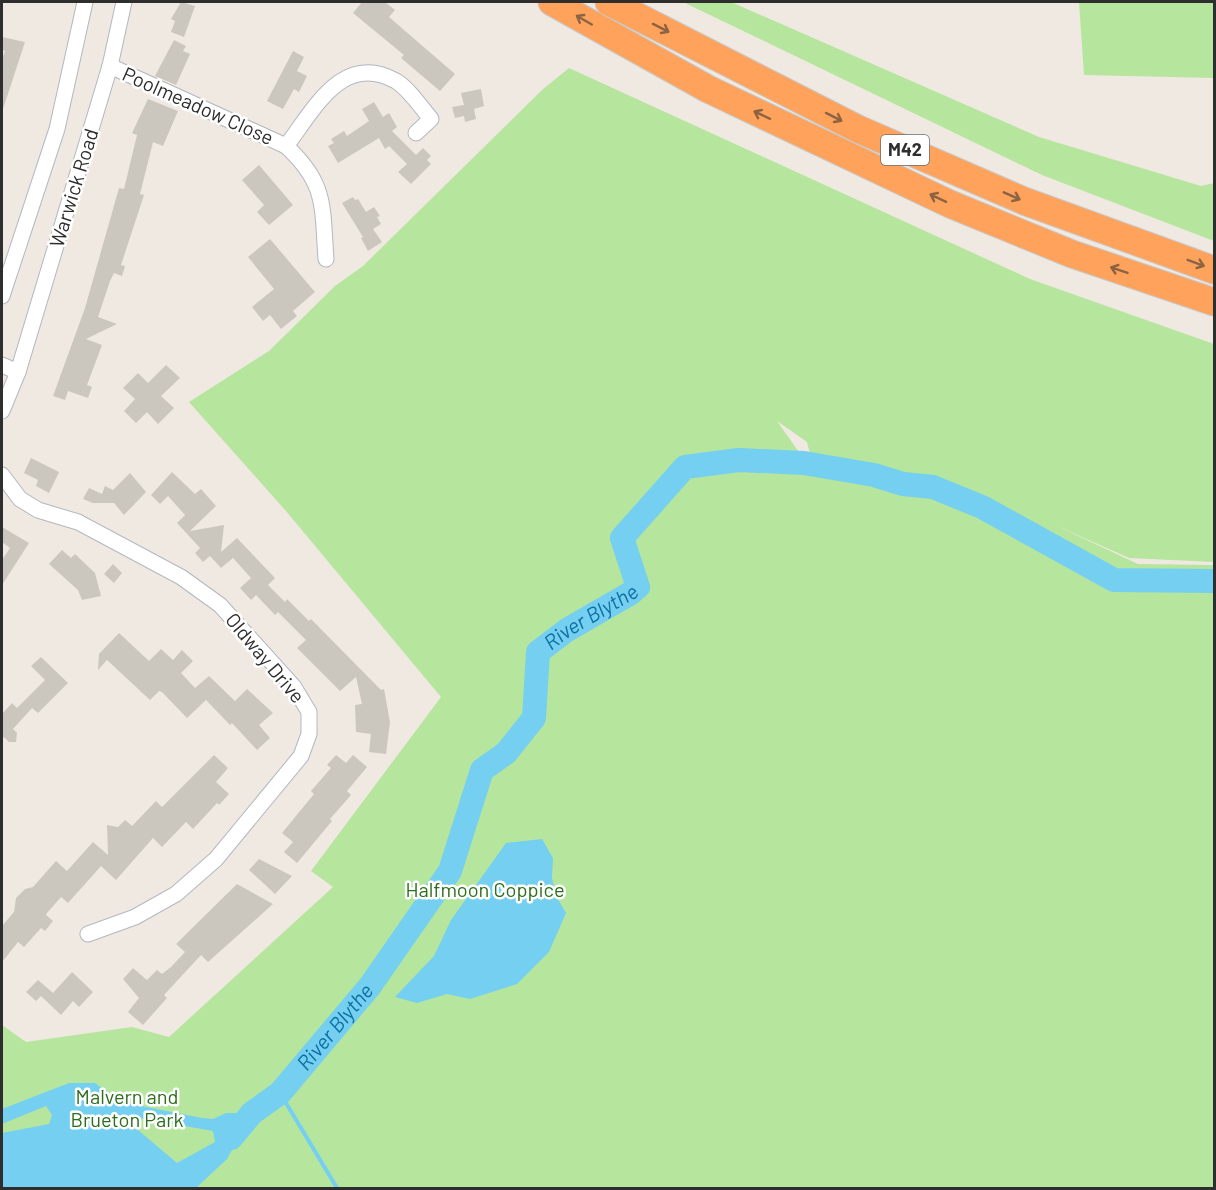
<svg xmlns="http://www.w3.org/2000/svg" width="1216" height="1190" font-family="Barlow,sans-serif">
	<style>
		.green { fill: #b6e59e; fill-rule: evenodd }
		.water { fill: #75cff0; fill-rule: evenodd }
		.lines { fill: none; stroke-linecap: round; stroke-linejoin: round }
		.stream { stroke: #75cff0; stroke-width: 4 }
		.river { stroke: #75cff0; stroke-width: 24 }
		.building { fill: #cbc7bf }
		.minor-casing { stroke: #b4b7c1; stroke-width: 17 }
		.motorway-casing { stroke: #c9c9c9; stroke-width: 29 }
		.minor { stroke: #fff; stroke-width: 15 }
		.motorway { stroke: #ffa35c; stroke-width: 27 }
		.oneway { stroke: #8c6343 }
		.labels { text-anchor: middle; stroke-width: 5; stroke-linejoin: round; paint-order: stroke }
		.shield { fill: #fff; stroke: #6d6d6d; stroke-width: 1.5 }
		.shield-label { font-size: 18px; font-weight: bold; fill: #2e2e2e }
		.street-label { font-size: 20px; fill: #2e2e2e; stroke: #fff }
		.park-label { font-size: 20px; fill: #2c6e1b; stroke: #fff }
		.water-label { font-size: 21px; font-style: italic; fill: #0d6fa3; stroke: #fff }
	</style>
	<rect width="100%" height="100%" fill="#efe9e1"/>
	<g class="green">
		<path d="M 683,2 L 731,2 L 1039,137 L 1201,186 L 1214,183 L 1214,241 L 1042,175 Z"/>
		<path d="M 1079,2 L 1214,2 L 1214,78 L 1084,75 Z"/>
		<path d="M 569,68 L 1030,279 L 1214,344 L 1214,562 L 1129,558 L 1055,525 L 1138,564 L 1214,565 L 1214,1188 L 2,1188 L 2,1025 L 26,1042 L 132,1027 L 169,1037 L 333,887 L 311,871 L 441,697 L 286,511 L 189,402 L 269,351 L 335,286 L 363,266 L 542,90 ZM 777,421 L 807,442 L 815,475 Z"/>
	</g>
	<g class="water">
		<path d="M 542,839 L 553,858 L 552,878 L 556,896 L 566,913 L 549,952 L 517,984 L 470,999 L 447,994 L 417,1003 L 395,997 L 434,956 L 451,920 L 506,843 Z"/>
		<path d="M 69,1083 L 95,1083 L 121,1102 L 202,1118 L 213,1119 L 226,1113 L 252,1113 L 227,1159 L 196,1188 L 2,1188 L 2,1133 L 49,1124 L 52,1115 L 46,1106 L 2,1124 L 2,1109 ZM 123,1115 L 213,1131 L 215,1142 L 177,1163 L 138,1130 L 118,1121 Z"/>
	</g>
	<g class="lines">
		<path class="stream" d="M 280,1093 L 337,1188"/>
		<path class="river" id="s1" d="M 231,1138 L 252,1113 L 280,1093 L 370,986 L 450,871 L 482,770 L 506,753 L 534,718 L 538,652 L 567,630 L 631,593 L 638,587 L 622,538 L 685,467 L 739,460 L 804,463 L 874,475 L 903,484 L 933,487 L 982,507 L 1114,580 L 1214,581"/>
	</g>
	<g class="building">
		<path d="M 181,2 L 195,6 L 184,37 L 171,32 L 175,21 L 171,19 Z"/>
		<path d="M 362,2 L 385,2 L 395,10 L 389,17 L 455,74 L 440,91 L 401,58 L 404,55 L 353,13 Z"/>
		<path d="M 2,37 L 25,42 L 3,109 L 2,59 L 5,51 L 2,50 Z"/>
		<path d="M 174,40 L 186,46 L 183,51 L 190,54 L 176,85 L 155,76 Z"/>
		<path d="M 293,51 L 304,57 L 297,71 L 307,76 L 299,92 L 294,89 L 283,109 L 267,101 Z"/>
		<path d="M 481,89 L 484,106 L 474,109 L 476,119 L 465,122 L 464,116 L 455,118 L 452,107 L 464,105 L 461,93 Z"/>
		<path d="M 148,99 L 178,111 L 163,146 L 153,142 L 140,194 L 144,195 L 121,265 L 125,266 L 122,276 L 114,273 L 110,281 L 98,317 L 117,324 L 86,339 L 102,345 L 87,385 L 92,387 L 88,398 L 68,391 L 65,400 L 53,396 L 85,308 L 119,188 L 124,189 L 137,135 L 132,133 Z"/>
		<path d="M 374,102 L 383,117 L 389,113 L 397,127 L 392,131 L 416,155 L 423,148 L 431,156 L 427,160 L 431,164 L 411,184 L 398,172 L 407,164 L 389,146 L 385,149 L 379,138 L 338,163 L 328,146 L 334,143 L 331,139 L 344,131 L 347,136 L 369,121 L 362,109 Z"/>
		<path d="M 259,165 L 293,205 L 269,225 L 257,212 L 264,205 L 242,180 Z"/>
		<path d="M 353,197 L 355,200 L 358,199 L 366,212 L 374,207 L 380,216 L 377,217 L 381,224 L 373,229 L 382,242 L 368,251 L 361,238 L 363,237 L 342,203 Z"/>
		<path d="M 270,239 L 315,292 L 293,311 L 297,316 L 281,329 L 270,315 L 263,321 L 252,307 L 274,289 L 248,257 Z"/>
		<path d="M 166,365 L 180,378 L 161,396 L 174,408 L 158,424 L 147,412 L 136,423 L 124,411 L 135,399 L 123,388 L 138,373 L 148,383 Z"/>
		<path d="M 31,458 L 59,472 L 49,493 L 36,486 L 38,480 L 24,473 Z"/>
		<path d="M 172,472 L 195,494 L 201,489 L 216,506 L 190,531 L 224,525 L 221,552 L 237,538 L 275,578 L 268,585 L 285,602 L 287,599 L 309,621 L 311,619 L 381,690 L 384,689 L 390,722 L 386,754 L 369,752 L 371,734 L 356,732 L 355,705 L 362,704 L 356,677 L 340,691 L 297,648 L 306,640 L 278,612 L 275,615 L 256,595 L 251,600 L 240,588 L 251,578 L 233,558 L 221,568 L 210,556 L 203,562 L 195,553 L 200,548 L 177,523 L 185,515 L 168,496 L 160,504 L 151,495 Z"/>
		<path d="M 130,473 L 146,492 L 124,515 L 114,503 L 93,503 L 83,499 L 89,488 L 102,494 L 105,486 L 113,490 Z"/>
		<path d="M 2,527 L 29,543 L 2,585 L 2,560 L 10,548 L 2,542 Z"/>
		<path d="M 62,550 L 71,558 L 75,554 L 95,573 L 101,596 L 82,600 L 78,590 L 49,564 Z"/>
		<path d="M 113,564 L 122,573 L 114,583 L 104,574 Z"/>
		<path d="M 119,633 L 149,661 L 161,649 L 173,660 L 182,650 L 193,661 L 181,673 L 195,688 L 209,676 L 235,701 L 247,689 L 273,713 L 259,725 L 270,738 L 257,750 L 232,723 L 230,725 L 206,700 L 187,718 L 162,692 L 159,691 L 150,700 L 107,660 L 98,670 L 99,654 Z"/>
		<path d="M 41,657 L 68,683 L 38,713 L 32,708 L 13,729 L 17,733 L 16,742 L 9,742 L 4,737 L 2,740 L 2,714 L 12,703 L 17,708 L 45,680 L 31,666 Z"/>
		<path d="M 214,755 L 228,768 L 216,782 L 229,794 L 219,805 L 217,803 L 193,829 L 186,822 L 162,847 L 153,838 L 116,880 L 101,866 L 68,903 L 61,897 L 47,913 L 46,915 L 53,921 L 45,931 L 41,928 L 24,947 L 18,942 L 2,962 L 2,926 L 14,912 L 16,898 L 25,889 L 33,887 L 56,861 L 67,871 L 93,842 L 108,855 L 107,825 L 118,827 L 125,820 L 132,826 L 156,801 L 162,807 Z"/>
		<path d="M 336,755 L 346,763 L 353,755 L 367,767 L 347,791 L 351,795 L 330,819 L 332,821 L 297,863 L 284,852 L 293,842 L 282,833 L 314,794 L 311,791 L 331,768 L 327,765 Z"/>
		<path d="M 259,859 L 292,876 L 275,894 L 249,870 Z"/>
		<path d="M 237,884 L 273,904 L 208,962 L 201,955 L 164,995 L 167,998 L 143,1025 L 128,1012 L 139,998 L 123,979 L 133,968 L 147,980 L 157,970 L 162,974 L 171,967 L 185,952 L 176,944 Z"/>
		<path d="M 72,972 L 93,992 L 79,1007 L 73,1001 L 61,1015 L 41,996 L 36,1001 L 26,992 L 38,980 L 53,993 Z"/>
	</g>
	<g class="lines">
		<defs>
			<g id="minor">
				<path d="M 110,66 L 286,146 C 314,110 342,51 396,81 C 409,89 421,107 431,119 L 416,133"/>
				<path d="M 286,146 C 327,184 322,206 326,259"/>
				<path d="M 2,296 L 57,129 L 85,2"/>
				<path d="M 2,365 L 18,372 L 2,411"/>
				<path d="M 18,372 L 110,66 L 124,2"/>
				<path d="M 2,475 L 20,499 L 38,510 L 78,522 L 181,577 L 220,605 L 294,687 L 309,712 L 309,734 L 301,756 L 216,859 L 176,894 L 135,917 L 88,934"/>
			</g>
			<g id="motorway">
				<path d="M 552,2 L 708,89 L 950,204 L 1072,254 L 1214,302"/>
				<path d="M 609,2 L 858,129 L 1024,201 L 1214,270"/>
			</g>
		</defs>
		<use href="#minor" class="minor-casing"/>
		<use href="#motorway" class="motorway-casing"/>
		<use href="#minor" class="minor"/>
		<use href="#motorway" class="motorway"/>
	</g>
	<defs><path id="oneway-shaft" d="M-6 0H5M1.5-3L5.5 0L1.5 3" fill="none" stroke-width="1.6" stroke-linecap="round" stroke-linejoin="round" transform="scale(1.5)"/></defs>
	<g class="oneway">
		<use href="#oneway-shaft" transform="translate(584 20) rotate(-150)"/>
		<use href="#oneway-shaft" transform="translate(661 28) rotate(27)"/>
		<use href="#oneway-shaft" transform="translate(762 115) rotate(-155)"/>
		<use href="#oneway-shaft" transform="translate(834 117) rotate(27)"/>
		<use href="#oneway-shaft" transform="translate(1012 196) rotate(24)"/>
		<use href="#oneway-shaft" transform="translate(938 198) rotate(-155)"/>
		<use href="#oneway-shaft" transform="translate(1196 263) rotate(20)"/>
		<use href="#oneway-shaft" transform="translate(1119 270) rotate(-161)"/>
	</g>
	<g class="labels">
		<rect class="shield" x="881" y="135" width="48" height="30" rx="4.5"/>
		<g class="shield-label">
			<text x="905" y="156">M42</text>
		</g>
		<g class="street-label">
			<text transform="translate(198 106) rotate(24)" y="7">Poolmeadow Close</text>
			<text transform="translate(74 188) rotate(-73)" y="7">Warwick Road</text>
			<text transform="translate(265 658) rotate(50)" y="7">Oldway Drive</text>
		</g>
		<g class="park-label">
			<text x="485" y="897">Halfmoon Coppice</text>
			<text x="127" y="1104">Malvern and<tspan x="127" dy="23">Brueton Park</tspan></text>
		</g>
		<g class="water-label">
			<text dy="7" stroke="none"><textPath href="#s1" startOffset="657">River Blythe</textPath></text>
			<text dy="7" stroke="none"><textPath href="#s1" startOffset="153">River Blythe</textPath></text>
		</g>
	</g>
	<rect width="1216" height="1190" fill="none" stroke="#2e2e2e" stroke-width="6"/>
</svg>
